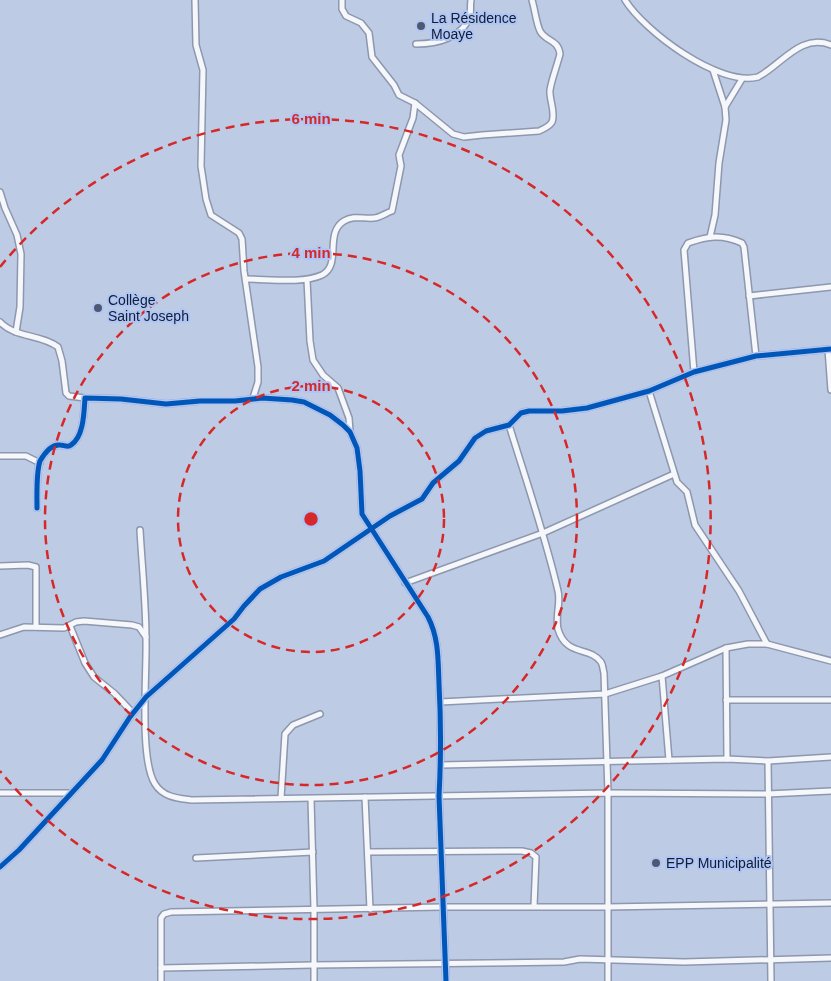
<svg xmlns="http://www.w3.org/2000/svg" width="831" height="981" font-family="Arial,sans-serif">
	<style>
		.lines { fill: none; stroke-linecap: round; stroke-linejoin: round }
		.street-casing { stroke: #8d97ad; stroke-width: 8 }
		.street { stroke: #f5f7fb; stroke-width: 5 }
		.cycleway-casing { stroke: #aec5f5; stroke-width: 8 }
		.cycleway { stroke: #0057b8; stroke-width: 5 }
		.ring { fill: none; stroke: #d62828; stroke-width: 2.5; stroke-dasharray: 9 6 }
		.poi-dot { fill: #4e5971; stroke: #aec5f5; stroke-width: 2 }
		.labels { text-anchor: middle; stroke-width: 4; stroke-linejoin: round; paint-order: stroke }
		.poi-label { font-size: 14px; fill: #121c32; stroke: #aec5f5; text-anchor: start }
		.centre { fill: #d62828; stroke: #aec5f5; stroke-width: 2.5 }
		.ring-label { font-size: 15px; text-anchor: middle; font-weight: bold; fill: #d62828; stroke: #aec5f5; stroke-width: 4; stroke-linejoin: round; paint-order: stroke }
	</style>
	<rect width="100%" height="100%" fill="#becbe5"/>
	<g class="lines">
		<defs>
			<g id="street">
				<path d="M 195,0 L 196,45 L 203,70 L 201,166 L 206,199 L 211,215 L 239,233 L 242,239 L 244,271 L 258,367 L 258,382 L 253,398"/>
				<path d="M 342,0 L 342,9 L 346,16 L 361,23 L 369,33 L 372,57 L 394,85 L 399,95 L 415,103 L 453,134 L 464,137 L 482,135 L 539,131 C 543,129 549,127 552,122 C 556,112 549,100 550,90 C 552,78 557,66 560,54 C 558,39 546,42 540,31 C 536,22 535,10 532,0"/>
				<path d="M 625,0 C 644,31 719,87 758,77 C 782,64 801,33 831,45"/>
				<path d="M 416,44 C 437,44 462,38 470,16 C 471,11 470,5 471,0"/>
				<path d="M 725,107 L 742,79"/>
				<path d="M 0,192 L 5,208 L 17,235 L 21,254 L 20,307 L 16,332"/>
				<path d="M 710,237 L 715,215 L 719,163 L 726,120 L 725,107 L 713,70"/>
				<path d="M 246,279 C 268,279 302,284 322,275 C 342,265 324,233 344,221 C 354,215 363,219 374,218 C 379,218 386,213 392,211 L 401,166 L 399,155 L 413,118 L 415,103"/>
				<path d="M 307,280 L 310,341 L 313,360 L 323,375 L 338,388 L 349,418 L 350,431"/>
				<path d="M 749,296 L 831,287"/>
				<path d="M 0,322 C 15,338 41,334 58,347 L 62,361 L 66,393 L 69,396 L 85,398"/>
				<path d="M 828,349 L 831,390"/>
				<path d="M 694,372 L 684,250 L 688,243 C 708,236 722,234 742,243 L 744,247 L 756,356"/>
				<path d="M 649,391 L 677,482 L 687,492 L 695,525 L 739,591 L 767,644"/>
				<path d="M 509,425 C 526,480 545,535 558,591 C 561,603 555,616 558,629 C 566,657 590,646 601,662 C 603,665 603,670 604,673 L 608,793 L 608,981"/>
				<path d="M 0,456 L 26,456 L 40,463"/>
				<path d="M 37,508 C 37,495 36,473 40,461 C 44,454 51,444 60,445 C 64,445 68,448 71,445 C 84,437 84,411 85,398 L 121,399 L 166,404 L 200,401 L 235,401 L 262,398 L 292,400 L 304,402 L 330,415 L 343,425 L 350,432 L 357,448 L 360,471 L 362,514 L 428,617 C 439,638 438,661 439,684 C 441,721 441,759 439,796 L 446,981"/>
				<path d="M 140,530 C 142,566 146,603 146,640 C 147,672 139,759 155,784 C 163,797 177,798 191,800 L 608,793 L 767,794 L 831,791"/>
				<path d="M 0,566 L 28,565 L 36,567 L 36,627"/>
				<path d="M 405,583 L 543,533 L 674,474"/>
				<path d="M 70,626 L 85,663 L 94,677 L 114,693 L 133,713"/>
				<path d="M 0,635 L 24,627 L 64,628 L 76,622 L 84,621 L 132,625 L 139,627 L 146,637"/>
				<path d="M 726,648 L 727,759"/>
				<path d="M 662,676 L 669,760"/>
				<path d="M 726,700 L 831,700"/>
				<path d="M 440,702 L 605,694 L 662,676 L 726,648 L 748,644 L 767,644 L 831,661"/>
				<path d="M 768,761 L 771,981"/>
				<path d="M 441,765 L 727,759 L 768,761 L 831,757"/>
				<path d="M 0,793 L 71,793"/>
				<path d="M 365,797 L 370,909"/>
				<path d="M 281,798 L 285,734 L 293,725 L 320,714"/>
				<path d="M 311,799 L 314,909 L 314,981"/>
				<path d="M 369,852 L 522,851 L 531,853 L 536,857 L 534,906"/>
				<path d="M 196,858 L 313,852"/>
				<path d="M 0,867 L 19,850 L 102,760 L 130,717 L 146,697 L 234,619 L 244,606 L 260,589 L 281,577 L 324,561 L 390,516 L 422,499 L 433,483 L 459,461 L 475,438 L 486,431 L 509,425 L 521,413 L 529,411 L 562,411 L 587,408 L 649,391 L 694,372 L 756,356 L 831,349"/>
				<path d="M 161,968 L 313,965 L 564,962 L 580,959 L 684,962 L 831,958"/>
				<path d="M 161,981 L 161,918 L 164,914 L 171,912 L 442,907 L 607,907 L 831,903"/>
			</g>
		</defs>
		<use href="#street" class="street-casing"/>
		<use href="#street" class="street"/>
		<defs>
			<g id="cycleway">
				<path d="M 37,508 C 37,495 36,473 40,461 C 44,454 51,444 60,445 C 64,445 68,448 71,445 C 84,437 84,411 85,398 L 121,399 L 166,404 L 200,401 L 235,401 L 262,398 L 292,400 L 304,402 L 330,415 L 343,425 L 350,432 L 357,448 L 360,471 L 362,514 L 428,617 C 439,638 438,661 439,684 C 441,721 441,759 439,796 L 446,981"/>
				<path d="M 0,867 L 19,850 L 102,760 L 130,717 L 146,697 L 234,619 L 244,606 L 260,589 L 281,577 L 324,561 L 390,516 L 422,499 L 433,483 L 459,461 L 475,438 L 486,431 L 509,425 L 521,413 L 529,411 L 562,411 L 587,408 L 649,391 L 694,372 L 756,356 L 831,349"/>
			</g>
		</defs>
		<use href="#cycleway" class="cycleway-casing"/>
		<use href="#cycleway" class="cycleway"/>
	</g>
	<g class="ring">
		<circle cx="311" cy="519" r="133"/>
		<circle cx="311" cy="519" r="266"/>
		<path d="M0 267A400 400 0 1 1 0 771"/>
	</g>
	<g class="poi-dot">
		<circle cx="421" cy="26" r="5"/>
		<circle cx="98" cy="308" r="5"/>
		<circle cx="656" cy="863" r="5"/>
	</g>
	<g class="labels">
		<g class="poi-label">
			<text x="431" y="23">La Résidence<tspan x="431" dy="16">Moaye</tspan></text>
			<text x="108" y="305">Collège<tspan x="108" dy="16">Saint Joseph</tspan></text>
			<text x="666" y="868">EPP Municipalité</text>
		</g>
	</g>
	<circle cx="311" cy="519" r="8" class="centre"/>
	<g class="ring-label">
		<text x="311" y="124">6 min</text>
		<text x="311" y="258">4 min</text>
		<text x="311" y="391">2 min</text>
	</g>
</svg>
